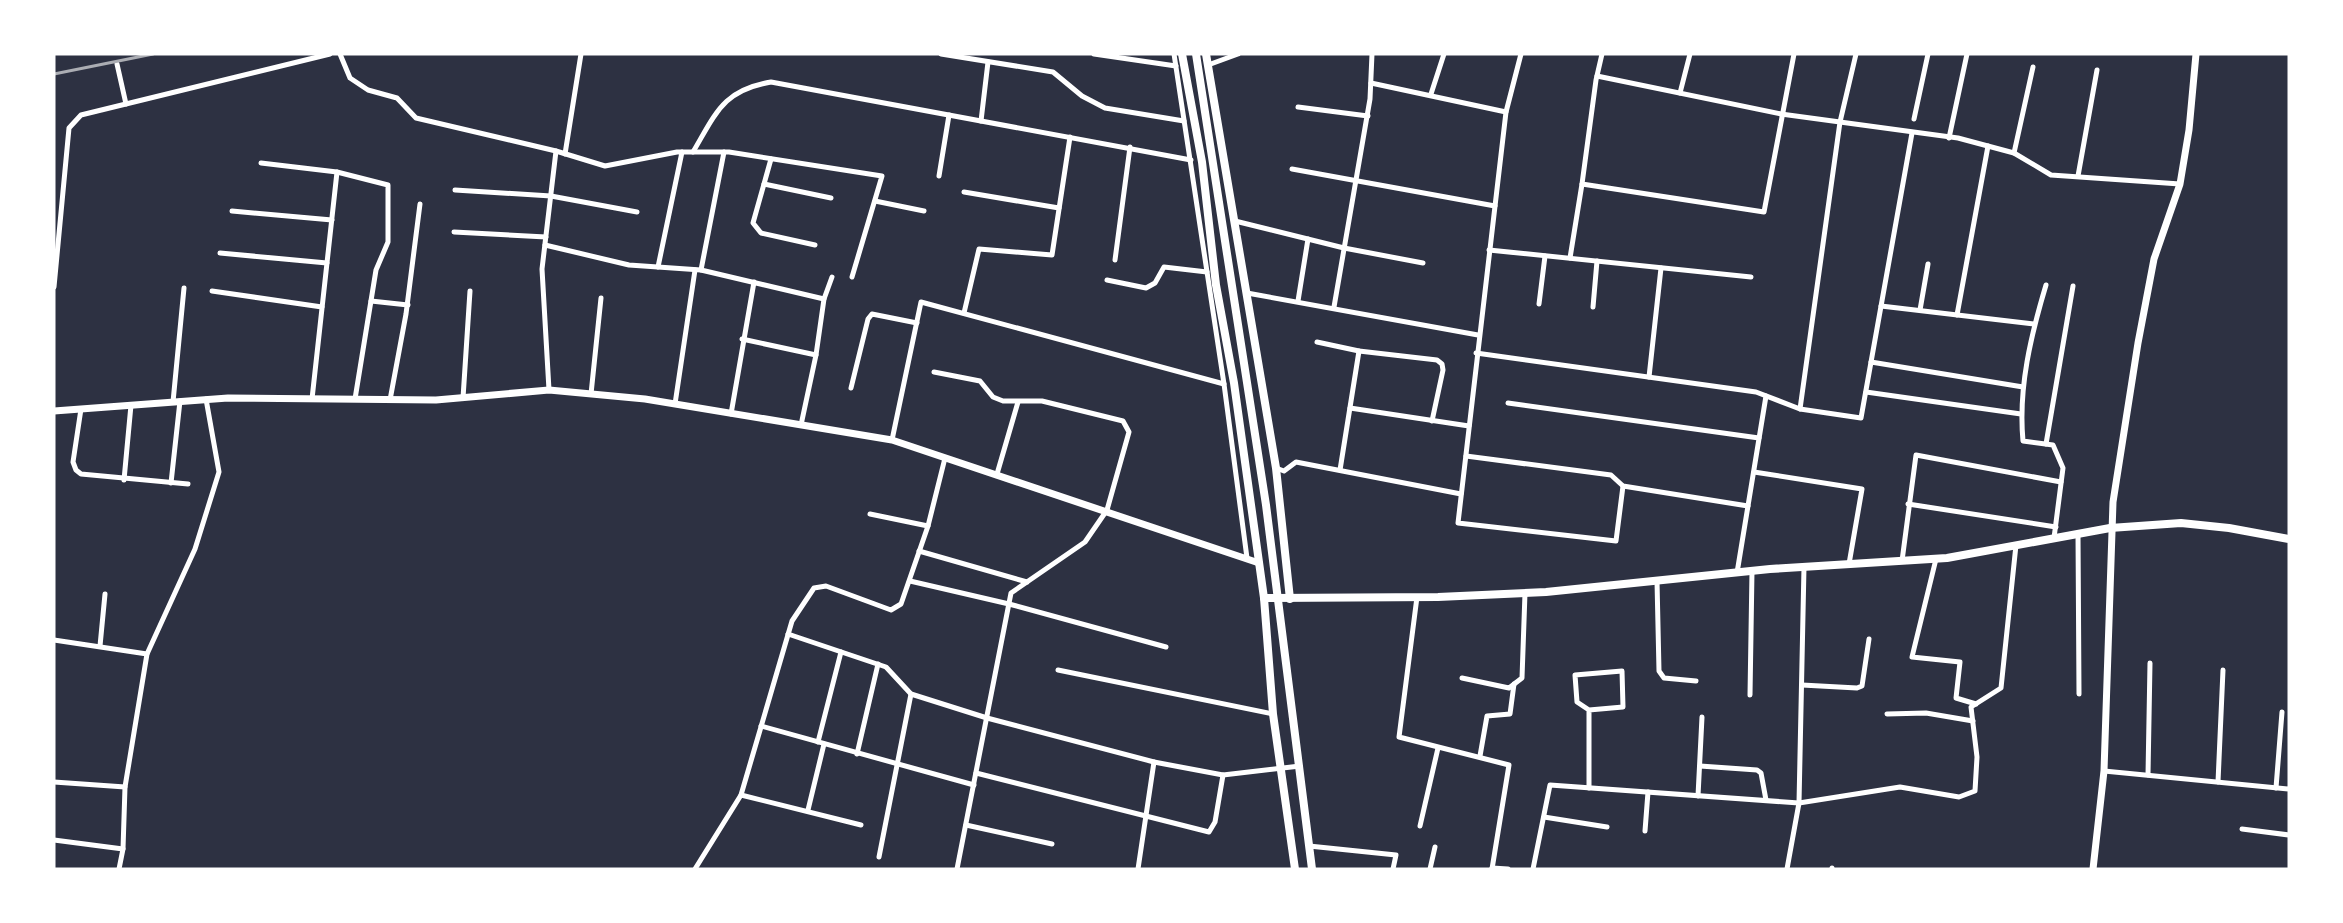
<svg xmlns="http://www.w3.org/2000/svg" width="2343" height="923" font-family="Cabin,sans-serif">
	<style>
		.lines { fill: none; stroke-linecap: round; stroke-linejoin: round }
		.minor { stroke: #fff; stroke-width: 5 }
		.tertiary { stroke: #fff; stroke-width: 7 }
		.secondary { stroke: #fff; stroke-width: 8 }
		.primary { stroke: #fff; stroke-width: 8 }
		.rail { stroke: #abadb3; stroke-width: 3 }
	</style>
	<rect width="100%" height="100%" fill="#2d3142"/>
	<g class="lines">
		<g class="minor">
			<path d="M 340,54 L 350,78 L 368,90 L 397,98 L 416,118 L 556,151 L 605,166 L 677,152 L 729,152 L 882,176 L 852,277"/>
			<path d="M 941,54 L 1053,72 L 1082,96 L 1105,108 L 1184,121"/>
			<path d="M 1094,54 L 1176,66"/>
			<path d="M 1174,54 L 1224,384 L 1247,558"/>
			<path d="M 1521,54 L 1506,112 L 1458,523 L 1616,541 L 1623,486"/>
			<path d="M 1602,54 L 1596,80 L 1582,184 L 1764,212 L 1794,54"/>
			<path d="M 117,64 L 126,104"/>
			<path d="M 1208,65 L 1238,54"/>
			<path d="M 1597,76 L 1781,114 L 1958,138 L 2014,153 L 2051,175 L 2180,184"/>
			<path d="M 1371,83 L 1506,112"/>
			<path d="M 1680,93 L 1690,54"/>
			<path d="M 1431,94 L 1444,54"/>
			<path d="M 1298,107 L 1368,116"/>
			<path d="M 1914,119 L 1928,54"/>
			<path d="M 981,121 L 988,62"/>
			<path d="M 1949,138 L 1967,54"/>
			<path d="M 693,152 C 716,113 723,90 771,82 L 1191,160"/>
			<path d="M 2014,153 L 2033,67"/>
			<path d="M 565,154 L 581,54"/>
			<path d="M 771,159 L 753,223 L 761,233 L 815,245"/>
			<path d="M 261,163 L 337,172 L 388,185 L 388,242 L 376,270 L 355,399"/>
			<path d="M 1292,169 L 1495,206"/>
			<path d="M 939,176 L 949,115"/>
			<path d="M 2078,176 L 2097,70"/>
			<path d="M 764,184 L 831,198"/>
			<path d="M 455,190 L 551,196 L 637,212"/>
			<path d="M 964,192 L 1059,208"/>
			<path d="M 875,201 L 924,211"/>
			<path d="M 232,211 L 332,220"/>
			<path d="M 1235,221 L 1344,248 L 1423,263"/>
			<path d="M 454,232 L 546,237"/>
			<path d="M 545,245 L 629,265 L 701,270 L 824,299"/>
			<path d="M 1489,250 L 1751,277"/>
			<path d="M 220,253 L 327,263"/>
			<path d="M 1570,258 L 1582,184"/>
			<path d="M 1115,260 L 1130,147"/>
			<path d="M 658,267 L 682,152"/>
			<path d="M 701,270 L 724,152"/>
			<path d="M 1107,280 L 1146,288 L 1155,283 L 1164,267 L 1207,272"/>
			<path d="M 2046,285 C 2031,335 2018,388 2023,441 L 2053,445 L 2063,468 L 2054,538"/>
			<path d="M 54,287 L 69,128 L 81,115 L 330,54"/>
			<path d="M 212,291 L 322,307"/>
			<path d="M 1247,293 L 1478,335"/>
			<path d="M 371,301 L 408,305"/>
			<path d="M 1298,301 L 1308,239"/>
			<path d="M 1539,304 L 1545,256"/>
			<path d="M 1881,306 L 2034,324"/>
			<path d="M 1334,307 L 1370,99 L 1372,54"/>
			<path d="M 1593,307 L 1597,261"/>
			<path d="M 1920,310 L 1928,264"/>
			<path d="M 964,313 L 979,249 L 1052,255 L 1070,137"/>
			<path d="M 1957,315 L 1988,146"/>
			<path d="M 742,339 L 816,355"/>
			<path d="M 1317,342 L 1359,351 L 1437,360 L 1442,364 L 1443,370 L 1432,421"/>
			<path d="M 1476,353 L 1756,392 L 1800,409 L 1861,418 L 1912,133"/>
			<path d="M 1871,362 L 2023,387"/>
			<path d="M 934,372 L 980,381 L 993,397 L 1003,401 L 1042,401 L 1123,421 L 1129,432 L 1107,510 L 1085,542 L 1011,593 L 957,869"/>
			<path d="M 1649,377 L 1661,268"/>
			<path d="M 851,388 L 868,319 L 872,314 L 917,323"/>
			<path d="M 549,390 L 542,269 L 556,151"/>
			<path d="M 1866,392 L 2021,414"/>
			<path d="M 591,394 L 601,298"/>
			<path d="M 463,398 L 470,291"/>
			<path d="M 312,399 L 337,172"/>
			<path d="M 390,400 L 406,314 L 420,204"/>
			<path d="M 173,402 L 184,288"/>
			<path d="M 1508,403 L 1759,438"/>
			<path d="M 675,404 L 695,270"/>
			<path d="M 1350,408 L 1469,426"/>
			<path d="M 81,409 L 73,462 L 76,470 L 81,474 L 188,484"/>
			<path d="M 1800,409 L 1840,122 L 1856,54"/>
			<path d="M 731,414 L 754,282"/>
			<path d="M 801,425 L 816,355 L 824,299 L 832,277"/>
			<path d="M 892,440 L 921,302 L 1224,384"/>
			<path d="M 2046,444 L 2073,286"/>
			<path d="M 1466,456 L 1611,475 L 1623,486 L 1748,506"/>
			<path d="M 1276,468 L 1284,471 L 1296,462 L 1461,494"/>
			<path d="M 1340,470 L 1359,351"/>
			<path d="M 1754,472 L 1862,489 L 1849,564"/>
			<path d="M 997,474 L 1018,402"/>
			<path d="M 124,480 L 131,405"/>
			<path d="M 171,483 L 180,401"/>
			<path d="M 1908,504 L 2056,527"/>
			<path d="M 870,514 L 928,526"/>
			<path d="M 2078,534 L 2079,694"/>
			<path d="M 919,551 L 1027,582"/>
			<path d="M 1936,559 L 1912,657 L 1960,662 L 1956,698 L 1976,704"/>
			<path d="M 1902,561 L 1916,455 L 2061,482"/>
			<path d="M 1737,573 L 1766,396"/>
			<path d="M 910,581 L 1009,604 L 1166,647"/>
			<path d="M 1657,581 L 1659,671 L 1664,678 L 1696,681"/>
			<path d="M 1417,597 L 1399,737 L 1509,765 L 1492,869"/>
			<path d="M 788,634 L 886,667 L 911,694 L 987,718 L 1154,762 L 1138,869"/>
			<path d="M 54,640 L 147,654"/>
			<path d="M 100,646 L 105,594"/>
			<path d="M 1058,670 L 1273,714"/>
			<path d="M 1462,678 L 1509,688 L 1522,678 L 1525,593"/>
			<path d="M 1802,685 L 1857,688 L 1862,686 L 1869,639"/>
			<path d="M 1750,695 L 1752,571"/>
			<path d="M 1589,710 L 1623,707 L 1622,671 L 1575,675 L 1577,702 L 1589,710 L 1589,788"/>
			<path d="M 1887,714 L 1926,713 L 1973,721"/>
			<path d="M 761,726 L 974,785"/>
			<path d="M 818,742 L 841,652"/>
			<path d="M 857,754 L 878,664"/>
			<path d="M 1480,756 L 1487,716 L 1510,714 L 1514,684"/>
			<path d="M 1154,762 L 1223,775 L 1300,766"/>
			<path d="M 1700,766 L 1757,770 L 1761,773 L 1766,800"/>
			<path d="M 2104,771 L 2289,789"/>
			<path d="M 976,773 L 1209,832 L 1215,822 L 1223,775"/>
			<path d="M 2148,775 L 2150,663"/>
			<path d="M 54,782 L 125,787"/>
			<path d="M 2218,782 L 2223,670"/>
			<path d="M 2276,788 L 2282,712"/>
			<path d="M 741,795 L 861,825"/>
			<path d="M 1698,796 L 1702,717"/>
			<path d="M 808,810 L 824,744"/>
			<path d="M 1544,817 L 1607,827"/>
			<path d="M 966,825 L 1052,844"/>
			<path d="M 1420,826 L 1438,748"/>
			<path d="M 2242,829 L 2289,835"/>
			<path d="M 1645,831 L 1648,792"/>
			<path d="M 54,840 L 123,849"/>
			<path d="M 1309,846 L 1396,855 L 1393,869"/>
			<path d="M 879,857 L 911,694"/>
			<path d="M 1492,868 L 1508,869"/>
			<path d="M 119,869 L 123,849 L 125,787 L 147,654 L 195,549 L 219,472 L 206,399"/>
			<path d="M 695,869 L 741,795 L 792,621 L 814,588 L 826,586 L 891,610 L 901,604 L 928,526 L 945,458"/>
			<path d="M 1430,869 L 1435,847"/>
			<path d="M 1533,869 L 1550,785 L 1799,803 L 1900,787 L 1959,797 L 1975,791 L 1977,757 L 1971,707 L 2001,688 L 2016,545"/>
			<path d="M 1787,869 L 1799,803 L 1804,567"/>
			<path d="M 1832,869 L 1832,868"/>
		</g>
		<g class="tertiary">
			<path d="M 54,411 L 228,398 L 436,400 L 549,390 L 645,399 L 892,440 L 1259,563"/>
			<path d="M 2093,869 L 2104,771 L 2113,502 L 2138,343 L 2154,259 L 2180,184 L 2189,130 L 2196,54"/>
		</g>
		<g class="secondary">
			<path d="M 1206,54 L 1276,468 L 1290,599"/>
			<path d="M 1264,598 L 1438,597 L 1546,592 L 1770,569 L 1947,558 L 2110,528 L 2181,523 L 2229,528 L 2289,539"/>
		</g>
		<g class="primary">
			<path d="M 1182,54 L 1202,162 L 1216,285 L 1234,383 L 1264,598 L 1273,714 L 1295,869"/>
			<path d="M 1196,54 L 1266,505 L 1312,869"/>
		</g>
		<path class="rail" d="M 54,74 L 153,54"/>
	</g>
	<rect width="2343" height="923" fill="none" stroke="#ffffff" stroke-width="111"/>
</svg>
